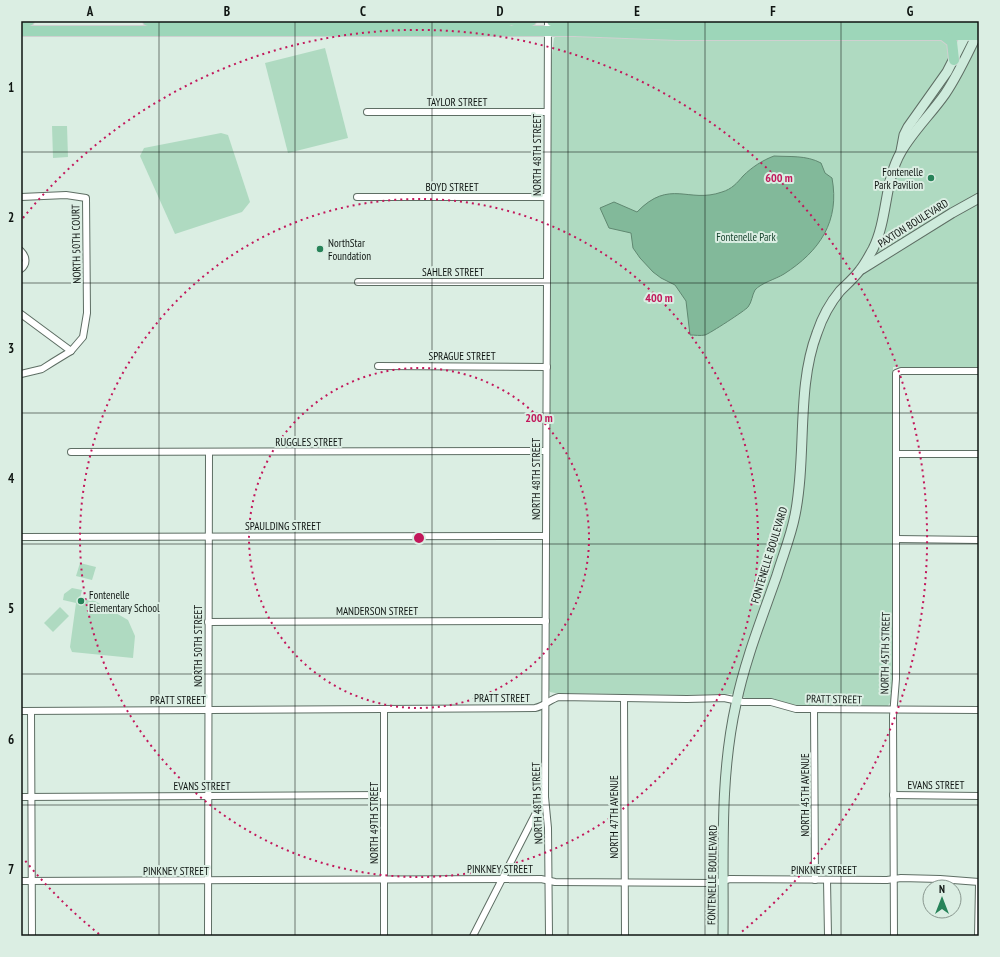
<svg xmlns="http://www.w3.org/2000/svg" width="1000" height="957" font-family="'PT Sans Narrow',sans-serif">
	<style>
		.green { fill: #afdac1 }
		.water { fill: #82b99a; stroke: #608871 }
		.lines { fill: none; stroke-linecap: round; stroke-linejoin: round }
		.street-casing { stroke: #5e6e64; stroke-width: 8 }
		.secondary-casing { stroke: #5e6e64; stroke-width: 11 }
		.primary-casing { stroke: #cfd0d0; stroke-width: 12 }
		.street { stroke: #fff; stroke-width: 6 }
		.secondary { stroke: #ceebdc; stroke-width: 9 }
		.primary { stroke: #9dd6b9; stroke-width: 10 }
		.grid { fill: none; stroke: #0f1512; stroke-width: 1; stroke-opacity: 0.55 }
		.ring { fill: none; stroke: #c2185b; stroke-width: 2; stroke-dasharray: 2 4 }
		.poi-dot { fill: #278359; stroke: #dbeee3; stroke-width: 1.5 }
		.labels { text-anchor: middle; stroke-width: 4; stroke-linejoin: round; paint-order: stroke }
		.street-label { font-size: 11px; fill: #0f1512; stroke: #dbeee3 }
		.poi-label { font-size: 11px; fill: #0f1512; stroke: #dbeee3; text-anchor: start }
		.park-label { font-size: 11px; fill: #19442f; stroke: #dbeee3 }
		.centre { fill: #c2185b; stroke: #dbeee3; stroke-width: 2 }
		.ring-label { font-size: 12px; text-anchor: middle; font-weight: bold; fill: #c2185b; stroke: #dbeee3; stroke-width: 4; stroke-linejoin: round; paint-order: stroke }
		.neatline { fill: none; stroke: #0f1512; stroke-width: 1.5 }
		.grid-label { font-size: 13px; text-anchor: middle; font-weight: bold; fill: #0f1512 }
	</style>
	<rect width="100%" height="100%" fill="#dbeee3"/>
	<g class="green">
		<path d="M 556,36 L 707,40 L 720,40 L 724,38 L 785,37 L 786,40 L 979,40 L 979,368 L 893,367 L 894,632 L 892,632 L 892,700 L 887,707 L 807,707 L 786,703 L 761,700 L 759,699 L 746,698 L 732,694 L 682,695 L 555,693 L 550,692 L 549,690 L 550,70 L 554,38 Z"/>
		<path d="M 325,48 L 348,138 L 288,153 L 265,63 Z"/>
		<path d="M 52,126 L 67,126 L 68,157 L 53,158 Z"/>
		<path d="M 221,133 L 228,135 L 250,202 L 242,212 L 175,234 L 140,156 L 144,148 Z"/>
		<path d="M 80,563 L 96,567 L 92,580 L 76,576 Z"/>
		<path d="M 72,588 L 82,590 L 80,598 L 76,598 L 95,601 L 128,620 L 135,636 L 133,658 L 72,652 L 70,647 L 76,603 L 63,600 L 64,594 Z"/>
		<path d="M 60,607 L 69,616 L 53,632 L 44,623 Z"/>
	</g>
	<path class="water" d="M 774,156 C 790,157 806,155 821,163 L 825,173 L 832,178 C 840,221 820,251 784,274 C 776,279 761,283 755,290 C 752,295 752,302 748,307 C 746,310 709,334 705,335 C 701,336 694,335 690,335 L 686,301 L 675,285 L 661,278 L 653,272 L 640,258 L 633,248 L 631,233 L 609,228 L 600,208 L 614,202 L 637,212 C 670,178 688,204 722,192 C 732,189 737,183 743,176 C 752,167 763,160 774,156 Z"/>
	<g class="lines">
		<defs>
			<g id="street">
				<path d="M 548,21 L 545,797 L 548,828 L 549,936"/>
				<path d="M 367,112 L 547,112"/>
				<path d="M 21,197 L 66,195 L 86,198 L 87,313 L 83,337 L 71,351 L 53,362 L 42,369 L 21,374"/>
				<path d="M 357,197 L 547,197"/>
				<path d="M 21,251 C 27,257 27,264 21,269"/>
				<path d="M 358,282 L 547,282"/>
				<path d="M 21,314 L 71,351"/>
				<path d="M 378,366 L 547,367"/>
				<path d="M 71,452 L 546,451"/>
				<path d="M 896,454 L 979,454"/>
				<path d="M 21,537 L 546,536"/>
				<path d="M 896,539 L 979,540"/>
				<path d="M 208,622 L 546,621"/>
				<path d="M 624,698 L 625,936"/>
				<path d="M 384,709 L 384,936"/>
				<path d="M 814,709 L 815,880"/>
				<path d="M 21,711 L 535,708 C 545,706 550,699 559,697 L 687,699 L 724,698 L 743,702 L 771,702 L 796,709 L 806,709 L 979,710"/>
				<path d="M 31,711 L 32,936"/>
				<path d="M 893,795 L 979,796"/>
				<path d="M 21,797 L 384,795"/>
				<path d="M 827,880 L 828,936"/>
				<path d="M 21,881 L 541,879 L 555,882 L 714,883 L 730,879 L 887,880 L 901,878 L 940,879 L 979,882"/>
				<path d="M 208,936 L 209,452"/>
				<path d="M 473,936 L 544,797"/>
				<path d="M 894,936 L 893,716 L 896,679 L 896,373 L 901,371 L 979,371"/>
				<path d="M 978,936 L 979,885"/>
			</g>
			<g id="secondary">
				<path d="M 901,151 L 904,135 L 908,127 L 947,72 L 969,29"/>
				<path d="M 862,269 L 952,213 L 979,198"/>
				<path d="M 723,936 C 724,859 719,780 736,704 C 745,660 762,618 777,575 C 783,555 791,536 795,515 C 807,456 796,388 817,333 C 822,318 830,303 840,291 C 847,284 855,277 860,270 C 865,264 869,256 873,249 C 888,219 884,181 901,152 C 913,131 931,114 945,94 C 958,75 969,51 979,30"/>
			</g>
			<g id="primary">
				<path d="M 21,21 L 29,21"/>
				<path d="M 148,21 L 509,21"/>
				<path d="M 514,21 L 531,21"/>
				<path d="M 552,21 L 672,25 L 979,26"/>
				<path d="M 21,31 L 574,31 L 678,35 L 979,35"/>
				<path d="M 943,35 L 952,42 L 954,60"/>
			</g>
		</defs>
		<use href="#street" class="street-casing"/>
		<use href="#secondary" class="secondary-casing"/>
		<use href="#primary" class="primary-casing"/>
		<use href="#street" class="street"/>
		<use href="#secondary" class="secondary"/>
		<use href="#primary" class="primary"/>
	</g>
	<path class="grid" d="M 159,21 L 159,936M 295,21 L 295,936M 432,21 L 432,936M 568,21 L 568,936M 705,21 L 705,936M 841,21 L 841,936M 21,152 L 979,152M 21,283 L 979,283M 21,413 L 979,413M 21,544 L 979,544M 21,674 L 979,674M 21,805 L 979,805"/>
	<g class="ring">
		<circle cx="419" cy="538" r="170"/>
		<circle cx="419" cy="538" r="339"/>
		<path d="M99 934A509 509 0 0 1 23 858M23 218A509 509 0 1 1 739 934"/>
	</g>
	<g class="poi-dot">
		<circle cx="931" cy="178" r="4"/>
		<circle cx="320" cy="249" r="4"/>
		<circle cx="81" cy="601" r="4"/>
	</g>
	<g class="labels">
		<g class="street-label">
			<text x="457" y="106">TAYLOR STREET</text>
			<text transform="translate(537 155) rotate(-90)" y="4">NORTH 48TH STREET</text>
			<text x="452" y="191">BOYD STREET</text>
			<text transform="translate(913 223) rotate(-32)" y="4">PAXTON BOULEVARD</text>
			<text transform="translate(76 244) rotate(-91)" y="4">NORTH 50TH COURT</text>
			<text x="453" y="276">SAHLER STREET</text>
			<text x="462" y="360">SPRAGUE STREET</text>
			<text x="309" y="446">RUGGLES STREET</text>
			<text transform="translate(536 479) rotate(-90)" y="4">NORTH 48TH STREET</text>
			<text x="283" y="530">SPAULDING STREET</text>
			<text transform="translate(769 555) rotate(-73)" y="4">FONTENELLE BOULEVARD</text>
			<text x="377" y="615">MANDERSON STREET</text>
			<text transform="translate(198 646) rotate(-90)" y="4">NORTH 50TH STREET</text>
			<text transform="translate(885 653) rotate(-89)" y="4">NORTH 45TH STREET</text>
			<text x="502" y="702">PRATT STREET</text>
			<text transform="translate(834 699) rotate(1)" y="4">PRATT STREET</text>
			<text x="178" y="704">PRATT STREET</text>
			<text x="936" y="789">EVANS STREET</text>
			<text x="202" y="790">EVANS STREET</text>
			<text transform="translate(805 795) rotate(-90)" y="4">NORTH 45TH AVENUE</text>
			<text transform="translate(537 803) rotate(-92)" y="4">NORTH 48TH STREET</text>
			<text transform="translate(614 817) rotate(-90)" y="4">NORTH 47TH AVENUE</text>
			<text transform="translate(374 823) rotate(-90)" y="4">NORTH 49TH STREET</text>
			<text x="500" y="873">PINKNEY STREET</text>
			<text x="824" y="874">PINKNEY STREET</text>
			<text x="176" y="875">PINKNEY STREET</text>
			<text transform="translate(712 875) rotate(-89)" y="4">FONTENELLE BOULEVARD</text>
		</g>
		<g class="poi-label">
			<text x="923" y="176" text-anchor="end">Fontenelle<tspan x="923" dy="13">Park Pavilion</tspan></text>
			<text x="328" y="247">NorthStar<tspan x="328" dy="13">Foundation</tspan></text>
			<text x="89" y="599">Fontenelle<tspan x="89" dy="13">Elementary School</tspan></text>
		</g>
		<g class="park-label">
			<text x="746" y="241">Fontenelle Park</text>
		</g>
	</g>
	<circle cx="419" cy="538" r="6" class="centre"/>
	<g class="ring-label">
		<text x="779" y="182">600 m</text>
		<text x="659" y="302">400 m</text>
		<text x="539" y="422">200 m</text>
	</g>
	<rect width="1000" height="957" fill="none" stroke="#dbeee3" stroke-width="44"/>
	<g transform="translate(942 899)"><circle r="19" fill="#dbeee3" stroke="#89978f"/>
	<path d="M0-3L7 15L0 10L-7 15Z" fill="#278359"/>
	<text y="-6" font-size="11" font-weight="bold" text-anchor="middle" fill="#0f1512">N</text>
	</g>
	<rect x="22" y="22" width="956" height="913" class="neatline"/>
	<g class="grid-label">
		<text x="90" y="16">A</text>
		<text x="227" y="16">B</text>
		<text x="363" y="16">C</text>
		<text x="500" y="16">D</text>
		<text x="637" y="16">E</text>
		<text x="773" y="16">F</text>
		<text x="910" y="16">G</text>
		<text x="11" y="92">1</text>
		<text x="11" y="222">2</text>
		<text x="11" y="353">3</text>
		<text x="11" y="483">4</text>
		<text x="11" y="613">5</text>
		<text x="11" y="744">6</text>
		<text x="11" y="874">7</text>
	</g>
</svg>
